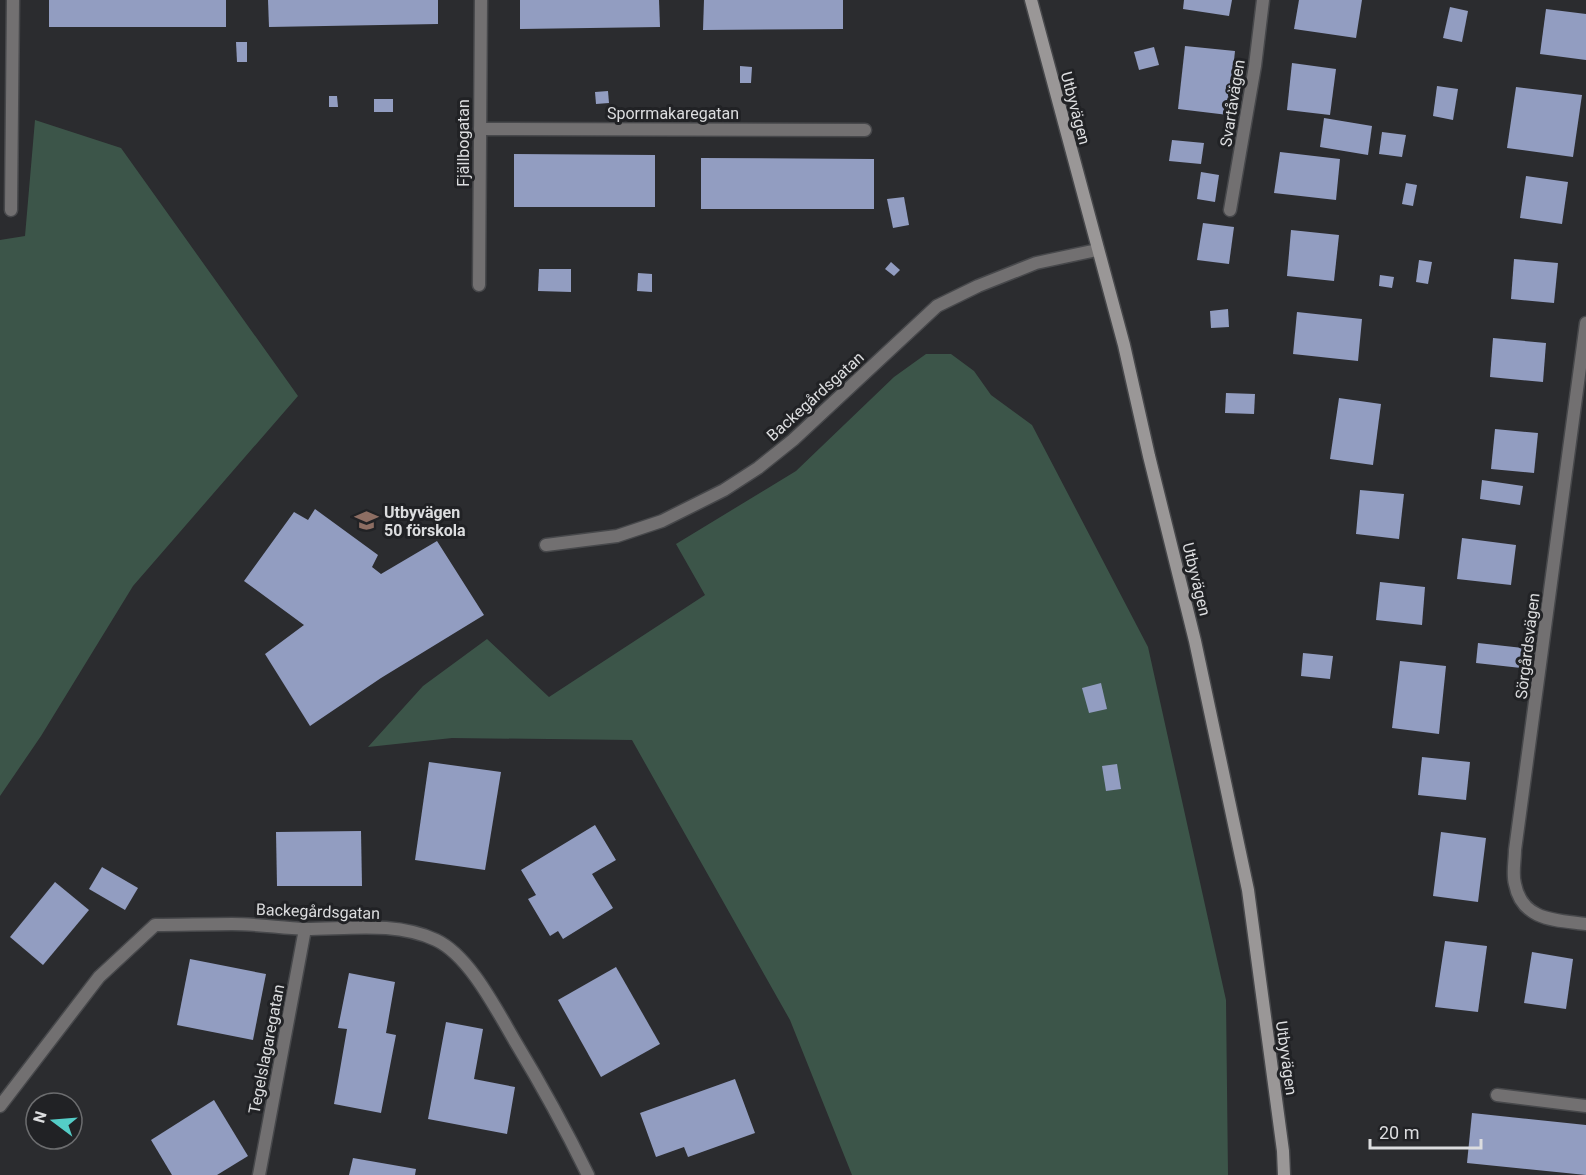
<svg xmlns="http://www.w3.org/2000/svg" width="1586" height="1175" font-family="Roboto,sans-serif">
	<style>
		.green { fill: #3c5549 }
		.building { fill: #929dc1 }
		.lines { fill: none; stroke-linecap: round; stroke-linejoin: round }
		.lane-casing { stroke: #47484b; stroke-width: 15 }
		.street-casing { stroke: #47484b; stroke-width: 15 }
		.secondary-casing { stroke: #47484b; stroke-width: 15 }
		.lane { stroke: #727071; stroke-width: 12 }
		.street { stroke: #727071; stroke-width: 12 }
		.secondary { stroke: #9a9797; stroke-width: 12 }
		.labels { text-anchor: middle; stroke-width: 6; stroke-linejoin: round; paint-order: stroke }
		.street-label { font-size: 16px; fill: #dcdddf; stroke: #212225 }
		.poi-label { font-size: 16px; font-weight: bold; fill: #dcdddf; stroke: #212225; text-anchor: start }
	</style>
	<rect width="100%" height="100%" fill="#2b2c2f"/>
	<g class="green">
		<path d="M 35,120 L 121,148 L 298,396 L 133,586 L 41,736 L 0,796 L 0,240 L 25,236 Z"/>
		<path d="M 926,354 L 951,354 L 974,371 L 991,395 L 1032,425 L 1148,647 L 1226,1000 L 1228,1175 L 852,1175 L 790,1020 L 632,740 L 452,738 L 368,747 L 423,686 L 487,639 L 549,697 L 705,595 L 676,544 L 796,471 L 894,377 Z"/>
	</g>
	<g class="building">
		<rect x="49" y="0" width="177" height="27"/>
		<path d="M 268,0 L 438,0 L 438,24 L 269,27 Z"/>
		<path d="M 520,0 L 659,0 L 660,27 L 520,29 Z"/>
		<path d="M 704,0 L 843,0 L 843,29 L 703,30 Z"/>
		<path d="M 1184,0 L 1232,0 L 1229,16 L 1183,9 Z"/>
		<path d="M 1299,0 L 1362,0 L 1356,38 L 1294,29 Z"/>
		<path d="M 1450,7 L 1468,11 L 1462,42 L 1443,38 Z"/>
		<path d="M 1546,9 L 1586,14 L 1586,60 L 1540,54 Z"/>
		<path d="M 236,42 L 247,42 L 247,62 L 237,62 Z"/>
		<path d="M 1185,46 L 1235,51 L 1228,115 L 1178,109 Z"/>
		<path d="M 1154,47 L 1159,65 L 1139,70 L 1134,52 Z"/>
		<path d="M 1292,63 L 1336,69 L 1330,115 L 1287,110 Z"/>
		<path d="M 740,66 L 752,67 L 751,83 L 740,83 Z"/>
		<path d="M 1437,86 L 1458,89 L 1453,120 L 1433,116 Z"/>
		<path d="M 1516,87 L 1582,95 L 1573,157 L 1507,148 Z"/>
		<path d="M 608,91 L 609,103 L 596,104 L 595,92 Z"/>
		<path d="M 329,96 L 337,96 L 338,107 L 329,107 Z"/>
		<rect x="374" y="99" width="19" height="13"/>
		<path d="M 1324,118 L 1372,126 L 1368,155 L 1320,147 Z"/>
		<path d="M 1382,132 L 1406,135 L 1402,157 L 1379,154 Z"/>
		<path d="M 1172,140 L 1204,143 L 1201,164 L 1169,161 Z"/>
		<path d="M 1280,152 L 1340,159 L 1336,200 L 1274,193 Z"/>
		<path d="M 514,154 L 655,155 L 655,207 L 514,207 Z"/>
		<path d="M 701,158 L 874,159 L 874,209 L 701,209 Z"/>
		<path d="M 1201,172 L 1219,175 L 1215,202 L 1197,199 Z"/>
		<path d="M 1526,176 L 1568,182 L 1562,224 L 1520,218 Z"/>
		<path d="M 1406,183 L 1417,185 L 1413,206 L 1402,204 Z"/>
		<path d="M 904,197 L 909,225 L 893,228 L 887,199 Z"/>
		<path d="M 1203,223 L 1234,227 L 1229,264 L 1197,260 Z"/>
		<path d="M 1291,230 L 1339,235 L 1334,281 L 1287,276 Z"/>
		<path d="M 1514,259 L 1558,263 L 1554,303 L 1511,299 Z"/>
		<path d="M 1419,260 L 1432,262 L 1428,284 L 1416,282 Z"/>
		<path d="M 891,262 L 900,270 L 894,276 L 885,269 Z"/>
		<path d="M 539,269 L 571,269 L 571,292 L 538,291 Z"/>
		<path d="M 638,273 L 652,274 L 652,292 L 637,291 Z"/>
		<path d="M 1380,275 L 1394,277 L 1392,288 L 1379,286 Z"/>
		<path d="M 1228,309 L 1229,327 L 1211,328 L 1210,311 Z"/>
		<path d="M 1297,312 L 1362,319 L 1358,361 L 1293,354 Z"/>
		<path d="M 1493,338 L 1546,343 L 1543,382 L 1490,377 Z"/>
		<path d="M 1226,393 L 1255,394 L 1254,414 L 1225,413 Z"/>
		<path d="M 1339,398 L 1381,404 L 1373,465 L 1330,459 Z"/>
		<path d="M 1495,429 L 1538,433 L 1534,473 L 1491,469 Z"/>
		<path d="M 1482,480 L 1523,486 L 1520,505 L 1480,499 Z"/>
		<path d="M 1360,490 L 1404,494 L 1399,539 L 1356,534 Z"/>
		<path d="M 315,509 L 378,555 L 372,567 L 381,574 L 437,541 L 484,615 L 381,678 L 310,726 L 265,654 L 304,625 L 244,581 L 294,512 L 308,520 Z"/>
		<path d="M 1462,538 L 1516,545 L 1511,585 L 1457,579 Z"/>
		<path d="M 1380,582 L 1425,587 L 1422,625 L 1376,620 Z"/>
		<path d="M 1478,643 L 1523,648 L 1521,668 L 1476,663 Z"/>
		<path d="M 1303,653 L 1333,656 L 1330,679 L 1301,676 Z"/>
		<path d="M 1400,661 L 1446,666 L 1439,734 L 1392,728 Z"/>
		<path d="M 1101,683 L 1107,709 L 1089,713 L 1082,688 Z"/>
		<path d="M 1422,757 L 1470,762 L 1466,800 L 1418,795 Z"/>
		<path d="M 429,762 L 501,772 L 485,870 L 415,860 Z"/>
		<path d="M 1117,764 L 1121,789 L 1106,791 L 1102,766 Z"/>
		<path d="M 595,825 L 616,860 L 592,874 L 613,908 L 563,939 L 558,931 L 550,936 L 528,899 L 536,895 L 521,870 Z"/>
		<path d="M 361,831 L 362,886 L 277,886 L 276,832 Z"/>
		<path d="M 1441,832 L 1486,838 L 1478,902 L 1433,896 Z"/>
		<path d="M 102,867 L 138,888 L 125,910 L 89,889 Z"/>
		<path d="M 55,882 L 89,910 L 43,965 L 10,937 Z"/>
		<path d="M 1445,941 L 1487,946 L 1478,1012 L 1435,1007 Z"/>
		<path d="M 1532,952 L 1573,959 L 1566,1009 L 1524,1003 Z"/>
		<path d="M 190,959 L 266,974 L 253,1040 L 177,1025 Z"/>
		<path d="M 616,967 L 660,1044 L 601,1077 L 558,1000 Z"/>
		<path d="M 349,973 L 395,982 L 386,1033 L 396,1035 L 381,1113 L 334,1104 L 347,1029 L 338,1028 Z"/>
		<path d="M 446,1022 L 483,1029 L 474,1079 L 515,1087 L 507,1134 L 428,1119 Z"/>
		<path d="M 735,1079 L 755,1133 L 688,1157 L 684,1147 L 656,1157 L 640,1113 Z"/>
		<path d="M 214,1100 L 248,1156 L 217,1175 L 172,1175 L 151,1140 Z"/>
		<path d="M 1472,1113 L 1586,1125 L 1586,1175 L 1467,1163 Z"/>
		<path d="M 353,1158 L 416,1169 L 415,1175 L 349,1175 Z"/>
	</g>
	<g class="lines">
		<defs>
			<path id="lane" d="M 546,545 L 617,536 L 662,521 L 724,490 L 758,468 L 793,440 L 937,306 L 978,286 L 1036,263 L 1097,250"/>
			<g id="street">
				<path d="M 480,129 L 865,130"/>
				<path d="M 11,210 L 13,0"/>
				<path d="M 1230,210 L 1255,66 L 1263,0"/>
				<path d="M 479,285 L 481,0"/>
				<path d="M 1586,323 L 1515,850 C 1515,861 1512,874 1515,884 C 1522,921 1556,920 1586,924"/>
				<path d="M 1497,1095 L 1586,1106"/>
				<path d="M 0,1106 L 99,977 L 155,925 C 180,925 206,924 232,924 C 257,924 281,928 305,929 C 348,929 395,921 436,940 C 470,956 497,1011 516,1043 C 542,1086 566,1130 588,1175"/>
				<path d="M 259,1175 L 305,929"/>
			</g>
			<path id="secondary" d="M 1031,0 L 1124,345 L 1149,456 L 1195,641 L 1248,890 L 1283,1151 L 1284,1175"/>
		</defs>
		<use href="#lane" class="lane-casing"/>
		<use href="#street" class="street-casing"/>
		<use href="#secondary" class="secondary-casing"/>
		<use href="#lane" class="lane"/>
		<use href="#street" class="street"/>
		<use href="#secondary" class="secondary"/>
	</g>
	<defs>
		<symbol id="school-bare" viewBox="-9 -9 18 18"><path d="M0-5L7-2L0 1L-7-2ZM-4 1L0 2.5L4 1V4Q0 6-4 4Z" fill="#8d6e63" stroke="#212225" stroke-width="2.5" paint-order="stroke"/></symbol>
	</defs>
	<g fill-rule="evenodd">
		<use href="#school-bare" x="350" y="504" width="33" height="33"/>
	</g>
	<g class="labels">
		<g class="street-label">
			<text transform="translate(1232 103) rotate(-81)" y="6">Svartåvägen</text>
			<text transform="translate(1076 108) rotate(75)" y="6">Utbyvägen</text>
			<text x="673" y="119">Sporrmakaregatan</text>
			<text transform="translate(463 143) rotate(-90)" y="6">Fjällbogatan</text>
			<text transform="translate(815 396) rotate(-42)" y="6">Backegårdsgatan</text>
			<text transform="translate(1197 579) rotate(76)" y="6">Utbyvägen</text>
			<text transform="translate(1527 646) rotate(-83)" y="6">Sörgårdsvägen</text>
			<text transform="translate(318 911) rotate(2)" y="6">Backegårdsgatan</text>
			<text transform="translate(266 1049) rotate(-79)" y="6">Tegelslagaregatan</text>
			<text transform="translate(1287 1058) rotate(82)" y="6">Utbyvägen</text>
		</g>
		<g class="poi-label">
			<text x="384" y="518">Utbyvägen<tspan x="384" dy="18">50 förskola</tspan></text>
		</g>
	</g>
	<g transform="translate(54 1121) rotate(286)"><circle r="28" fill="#212225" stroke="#6c6d6f" stroke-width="1.5"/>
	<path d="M0-4.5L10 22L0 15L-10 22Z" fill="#54cdc7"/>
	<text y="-9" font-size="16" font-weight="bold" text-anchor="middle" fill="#dcdddf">N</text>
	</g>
	<path d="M1370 1139v9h111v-9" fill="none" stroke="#dcdddf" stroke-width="3"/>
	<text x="1379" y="1139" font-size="18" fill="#dcdddf" stroke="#212225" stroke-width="4.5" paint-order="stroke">20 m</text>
</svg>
